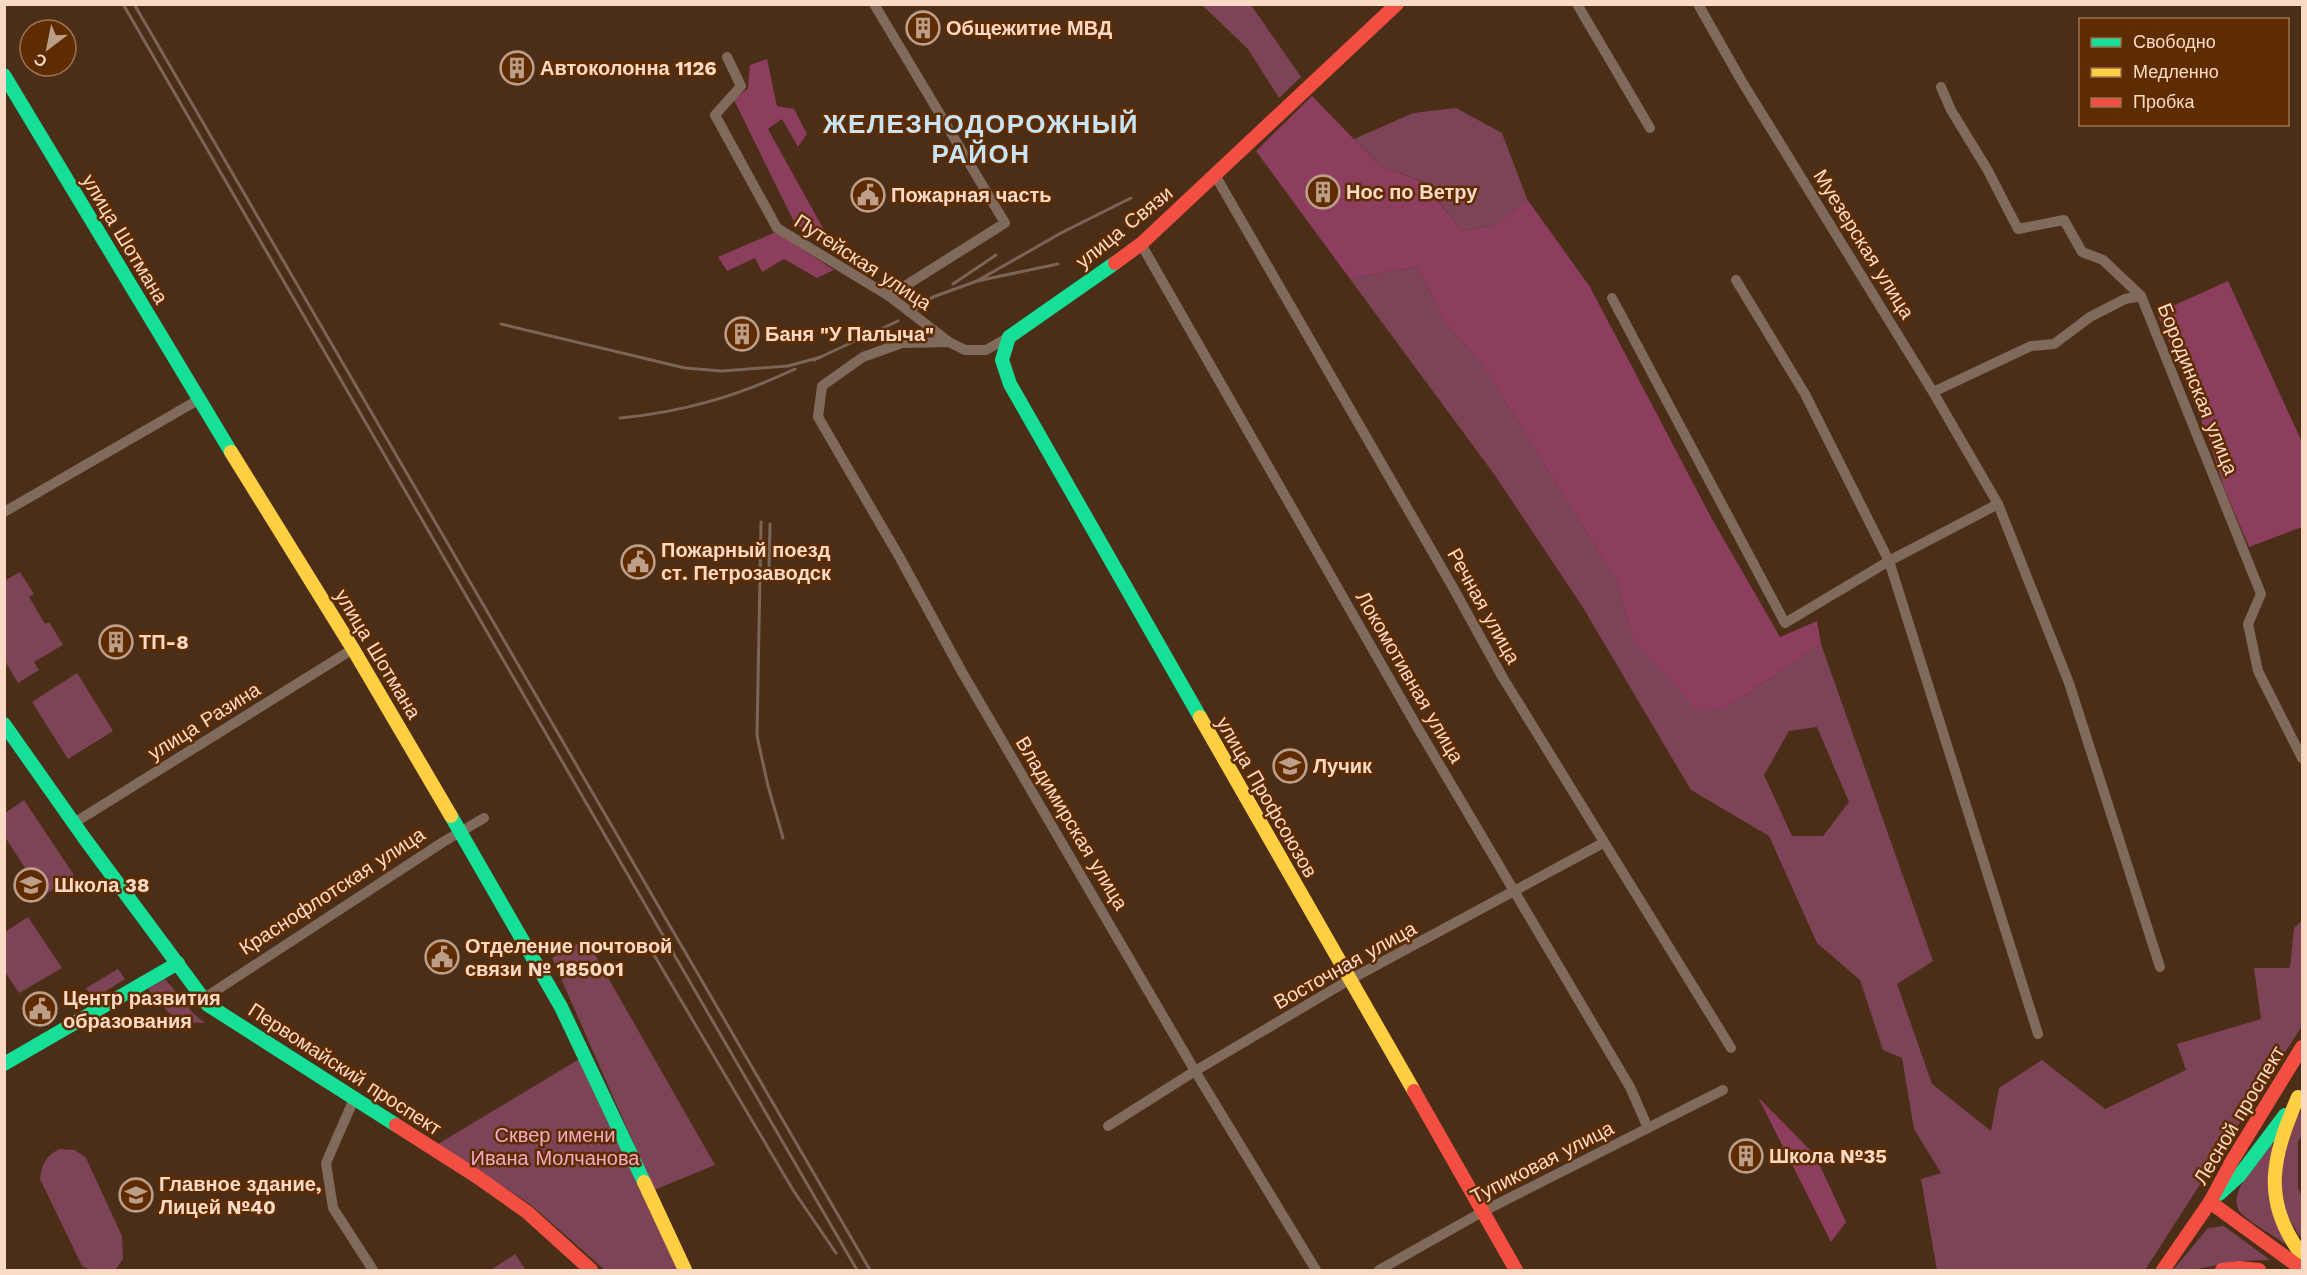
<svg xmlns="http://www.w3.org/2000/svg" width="2307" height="1275" font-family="'Work Sans',sans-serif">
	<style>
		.green { fill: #7d4458; fill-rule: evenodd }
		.forest { fill: #8d3e5e }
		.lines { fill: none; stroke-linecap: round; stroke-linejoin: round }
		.street { stroke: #806a5c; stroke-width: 10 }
		.fast { stroke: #16e098; stroke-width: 14 }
		.slow { stroke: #ffcf43; stroke-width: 14 }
		.jam { stroke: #f24e42; stroke-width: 14 }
		.rail { stroke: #7b6556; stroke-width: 3 }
		.labels { text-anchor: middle; stroke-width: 5; stroke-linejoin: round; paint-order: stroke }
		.poi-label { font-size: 20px; font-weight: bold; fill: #fadac7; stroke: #5f2c02; text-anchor: start }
		.street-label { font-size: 20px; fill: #fadac7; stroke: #5f2c02 }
		.park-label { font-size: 20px; fill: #f3aac7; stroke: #5f2c02 }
		.district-label { font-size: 26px; font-weight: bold; letter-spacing: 1.5px; fill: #c6e4f5; stroke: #5f2c02 }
	</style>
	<rect width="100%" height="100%" fill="#4a2e17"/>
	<g class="green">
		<path d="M 1202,5 L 1251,5 L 1301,77 L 1279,98 L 1248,49 Z"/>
		<path d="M 1456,108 L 1502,133 L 1527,199 L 1496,225 L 1462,231 L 1424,182 L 1379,165 L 1354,139 L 1413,113 Z"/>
		<path d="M 1418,266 L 1443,320 L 1484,367 L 1617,581 L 1633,640 L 1727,707 L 1821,644 L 1933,961 L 1897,984 L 1932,1084 L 1991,1131 L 1999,1088 L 2042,1060 L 2105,1109 L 2186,1070 L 2177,1044 L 2261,1019 L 2254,968 L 2290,968 L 2294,928 L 2302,921 L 2302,1026 L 2145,1270 L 1937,1270 L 1921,1179 L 1941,1173 L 1914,1129 L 1902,1058 L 1883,1050 L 1860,980 L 1817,943 L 1769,836 L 1691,790 L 1582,606 L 1494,474 L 1350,279 ZM 1817,727 L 1849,802 L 1823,836 L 1792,836 L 1764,775 L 1789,731 Z"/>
		<path d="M 20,572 L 34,594 L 29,597 L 45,624 L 49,622 L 63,645 L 34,662 L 39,670 L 18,683 L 5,661 L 4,581 Z"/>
		<path d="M 77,673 L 113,731 L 68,759 L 32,702 Z"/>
		<path d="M 24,800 L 74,875 L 43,896 L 5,837 L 5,813 Z"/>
		<path d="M 28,917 L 62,968 L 19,993 L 5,972 L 5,932 Z"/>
		<path d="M 586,939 L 715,1165 L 654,1190 L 552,958 Z"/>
		<path d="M 118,969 L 125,979 L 93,999 L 86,988 Z"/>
		<path d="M 165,979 L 193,1013 L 205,1023 L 177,1022 L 148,989 Z"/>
		<path d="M 581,1058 L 681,1270 L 605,1270 L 530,1204 L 438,1144 Z"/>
		<path d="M 2302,1109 L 2302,1135 L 2298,1142 L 2298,1188 L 2302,1197 L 2302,1239 C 2293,1227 2284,1212 2282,1196 C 2278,1167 2287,1133 2302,1109 Z"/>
		<path d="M 2272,1144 L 2287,1245 C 2277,1238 2246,1220 2240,1212 C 2226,1192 2261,1159 2272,1144 Z"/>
		<path d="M 59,1149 L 75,1150 L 86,1158 L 122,1236 L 123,1259 L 115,1270 L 90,1270 L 82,1266 L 40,1179 C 42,1164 45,1157 59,1149 Z"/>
		<path d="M 2224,1226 L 2270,1260 L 2237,1261 L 2192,1270 L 2173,1270 L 2208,1228 Z"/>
		<path d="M 515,1254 L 526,1270 L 491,1270 Z"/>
	</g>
	<g class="forest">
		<path d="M 767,59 L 777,106 L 794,109 L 807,134 L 798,147 L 782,119 L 768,129 L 825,232 L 796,226 L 734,100 L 748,88 L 750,65 Z"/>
		<path d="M 1312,96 L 1379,165 L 1423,182 L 1462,231 L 1496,225 L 1527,199 L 1590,287 L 1712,519 L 1780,637 L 1817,621 L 1821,644 L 1727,707 L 1698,711 L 1633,640 L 1617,581 L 1484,367 L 1443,320 L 1418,266 L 1350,279 L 1256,151 Z"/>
		<path d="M 776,232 L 834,270 L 817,278 L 784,259 L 762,272 L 755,258 L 727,271 L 718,257 Z"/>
		<path d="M 2228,281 L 2302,442 L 2302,527 L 2249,547 L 2224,488 L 2209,440 L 2157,313 Z"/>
		<path d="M 1758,1097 L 1815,1155 L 1846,1222 L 1831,1242 Z"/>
	</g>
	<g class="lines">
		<g class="street">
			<path d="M 874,4 L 1005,223 L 889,296"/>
			<path d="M 1577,4 L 1650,128"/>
			<path d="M 1698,4 L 1741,80 L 1933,392 L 1998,504 L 2069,683 L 2160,967"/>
			<path d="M 727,57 L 741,86 L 715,115 L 777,228 L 889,296 L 949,342 L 965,350 L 986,350 L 1009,337"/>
			<path d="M 1941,87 L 1951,110 L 1987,169 L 2018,229 L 2064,220 L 2082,252 L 2103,260 L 2141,296 L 2261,594 L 2248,624 L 2258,671 L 2302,758"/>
			<path d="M 1215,175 L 1451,584 L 1503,678 L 1731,1048"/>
			<path d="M 1141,244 L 1416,725 L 1630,1087 L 1648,1128"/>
			<path d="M 1736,280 L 1805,394 L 1889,561 L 2038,1034"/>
			<path d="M 1612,298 L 1785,623 L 1889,561 L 1998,504"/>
			<path d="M 949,342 L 902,343 L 863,357 L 822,386 L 818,417 L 900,558 L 962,672 L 1195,1071 L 1316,1270"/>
			<path d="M 1933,392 L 2031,346 L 2054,344 L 2090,317 L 2125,299 L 2141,296"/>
			<path d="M 4,512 L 198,400"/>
			<path d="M 74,823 L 353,649"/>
			<path d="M 203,999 L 443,842 L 484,818"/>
			<path d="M 354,1099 L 326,1163 L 333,1208 L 373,1270"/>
			<path d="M 1108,1126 L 1195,1071 L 1349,980 L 1603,843"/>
			<path d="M 1379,1270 L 1482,1212 L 1723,1090"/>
		</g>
		<g class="fast">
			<path d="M 4,75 L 231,452"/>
			<path d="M 1115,263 L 1009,337 L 1002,360 L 1010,384 L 1200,717"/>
			<path d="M 4,724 L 85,839 L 208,1005 L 396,1125"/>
			<path d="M 451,816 L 561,1007 L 644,1182"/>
			<path d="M 4,1064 L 178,963"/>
			<path d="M 2219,1194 L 2239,1176 L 2285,1115"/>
		</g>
		<g class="slow">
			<path d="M 231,452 L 353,649 L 451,816"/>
			<path d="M 1200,717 L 1414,1091"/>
			<path d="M 2298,1097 C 2273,1155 2260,1200 2302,1255"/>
			<path d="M 644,1182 L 685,1270"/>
		</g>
		<g class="jam">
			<path d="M 1115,263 L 1141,244 L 1397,4"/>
			<path d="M 1414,1091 L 1516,1270"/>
			<path d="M 396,1125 L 476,1176 L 527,1212 L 591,1270"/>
			<path d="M 2210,1202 L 2232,1161 L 2302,1047"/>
			<path d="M 2210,1202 L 2302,1269"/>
			<path d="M 2163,1270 L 2210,1202"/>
			<path d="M 2222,1270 L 2239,1268 L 2259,1270"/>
		</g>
		<g class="rail">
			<path d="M 123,4 L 857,1270"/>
			<path d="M 134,4 L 870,1270"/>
			<path d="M 977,281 L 1061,233 L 1131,198"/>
			<path d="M 953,284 L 996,255"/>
			<path d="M 912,313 L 933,297 L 977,281 L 1058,264"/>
			<path d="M 501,324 L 685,368 L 722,371 L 788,366 L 821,357"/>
			<path d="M 814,360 L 898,321"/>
			<path d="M 620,418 C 684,412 737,396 795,369"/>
			<path d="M 761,522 L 757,736 L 768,786 L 783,838"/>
			<path d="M 769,567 L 770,524"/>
			<path d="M 650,948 L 793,1190 L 836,1253"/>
		</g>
	</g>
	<defs>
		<symbol id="building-ring" viewBox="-11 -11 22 22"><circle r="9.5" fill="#5f2c02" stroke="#bc9e89" stroke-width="1.5"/><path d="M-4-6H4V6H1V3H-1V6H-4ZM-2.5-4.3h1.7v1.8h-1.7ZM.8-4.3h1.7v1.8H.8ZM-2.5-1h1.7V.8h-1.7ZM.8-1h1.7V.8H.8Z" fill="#bc9e89"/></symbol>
		<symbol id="civic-ring" viewBox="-11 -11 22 22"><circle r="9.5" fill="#5f2c02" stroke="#bc9e89" stroke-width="1.5"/><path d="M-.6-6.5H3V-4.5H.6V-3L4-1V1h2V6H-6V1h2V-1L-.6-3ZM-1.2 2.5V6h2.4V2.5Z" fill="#bc9e89"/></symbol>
		<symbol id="school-ring" viewBox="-11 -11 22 22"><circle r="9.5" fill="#5f2c02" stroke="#bc9e89" stroke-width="1.5"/><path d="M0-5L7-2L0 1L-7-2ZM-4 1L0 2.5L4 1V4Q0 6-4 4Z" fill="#bc9e89"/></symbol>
	</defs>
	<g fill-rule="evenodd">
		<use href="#building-ring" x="904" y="9" width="38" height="38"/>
		<use href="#building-ring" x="498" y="49" width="38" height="38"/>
		<use href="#building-ring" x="1304" y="173" width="38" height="38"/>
		<use href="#civic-ring" x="849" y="176" width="38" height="38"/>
		<use href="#building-ring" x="723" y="315" width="38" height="38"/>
		<use href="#civic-ring" x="619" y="543" width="38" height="38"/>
		<use href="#building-ring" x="97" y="623" width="38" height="38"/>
		<use href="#school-ring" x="1271" y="747" width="38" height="38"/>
		<use href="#school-ring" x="12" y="866" width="38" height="38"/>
		<use href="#civic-ring" x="423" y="938" width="38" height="38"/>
		<use href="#civic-ring" x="21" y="990" width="38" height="38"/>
		<use href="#building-ring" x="1727" y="1137" width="38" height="38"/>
		<use href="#school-ring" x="117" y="1176" width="38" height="38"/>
	</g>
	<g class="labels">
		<g class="poi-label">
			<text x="946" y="35">Общежитие МВД</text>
			<text x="540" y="75">Автоколонна 1126</text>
			<text x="1346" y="199">Нос по Ветру</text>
			<text x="891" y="202">Пожарная часть</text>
			<text x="765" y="341">Баня "У Палыча"</text>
			<text x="661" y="557">Пожарный поезд<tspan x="661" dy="23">ст. Петрозаводск</tspan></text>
			<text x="139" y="649">ТП-8</text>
			<text x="1313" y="773">Лучик</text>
			<text x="54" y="892">Школа 38</text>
			<text x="465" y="953">Отделение почтовой<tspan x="465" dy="23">связи № 185001</tspan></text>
			<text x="63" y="1005">Центр развития<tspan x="63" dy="23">образования</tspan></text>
			<text x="1769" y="1163">Школа №35</text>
			<text x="159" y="1191">Главное здание,<tspan x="159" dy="23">Лицей №40</tspan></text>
		</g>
		<g class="street-label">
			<text transform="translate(1124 227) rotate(-39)" y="7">улица Связи</text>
			<text transform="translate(125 239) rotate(59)" y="7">улица Шотмана</text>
			<text transform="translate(1864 244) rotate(58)" y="7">Муезерская улица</text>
			<text transform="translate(863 262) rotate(33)" y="7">Путейская улица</text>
			<text transform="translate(2198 389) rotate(68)" y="7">Бородинская улица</text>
			<text transform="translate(1484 606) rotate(61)" y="7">Речная улица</text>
			<text transform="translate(378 654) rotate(59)" y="7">улица Шотмана</text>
			<text transform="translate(1410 677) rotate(60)" y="7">Локомотивная улица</text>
			<text transform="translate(204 721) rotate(-32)" y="7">улица Разина</text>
			<text transform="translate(1267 797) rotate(60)" y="7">улица Профсоюзов</text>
			<text transform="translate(1072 823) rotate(59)" y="7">Владимирская улица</text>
			<text transform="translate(332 891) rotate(-33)" y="7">Краснофлотская улица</text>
			<text transform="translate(1345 965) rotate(-29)" y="7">Восточная улица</text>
			<text transform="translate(345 1069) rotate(33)" y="7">Первомайский проспект</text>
			<text transform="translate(2239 1115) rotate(-59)" y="7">Лесной проспект</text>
			<text transform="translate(1542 1162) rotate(-27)" y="7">Тупиковая улица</text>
		</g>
		<g class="park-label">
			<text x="555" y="1142">Сквер имени<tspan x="555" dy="23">Ивана Молчанова</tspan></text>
		</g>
		<g class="district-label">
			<text x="981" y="133">ЖЕЛЕЗНОДОРОЖНЫЙ<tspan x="981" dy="30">РАЙОН</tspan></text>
		</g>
	</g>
	<rect width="2307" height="1275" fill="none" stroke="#fadac7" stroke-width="12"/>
	<rect x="2079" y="18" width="210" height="108" fill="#5f2c02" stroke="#9d7251" stroke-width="1.5"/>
	<rect x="2091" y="38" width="30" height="9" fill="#16e098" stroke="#9d7251" stroke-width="1.5"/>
	<text x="2133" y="48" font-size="18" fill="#fadac7">Свободно</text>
	<rect x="2091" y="68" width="30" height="9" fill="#ffcf43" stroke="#9d7251" stroke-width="1.5"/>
	<text x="2133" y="78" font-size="18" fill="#fadac7">Медленно</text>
	<rect x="2091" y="98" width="30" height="9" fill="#f24e42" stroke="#9d7251" stroke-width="1.5"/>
	<text x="2133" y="108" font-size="18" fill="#fadac7">Пробка</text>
	<g transform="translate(48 48) rotate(212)"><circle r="28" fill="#5f2c02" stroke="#9d7251" stroke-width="1.5"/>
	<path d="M0-4.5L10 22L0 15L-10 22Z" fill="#bc9e89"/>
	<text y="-9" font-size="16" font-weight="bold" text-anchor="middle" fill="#fadac7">С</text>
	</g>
</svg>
